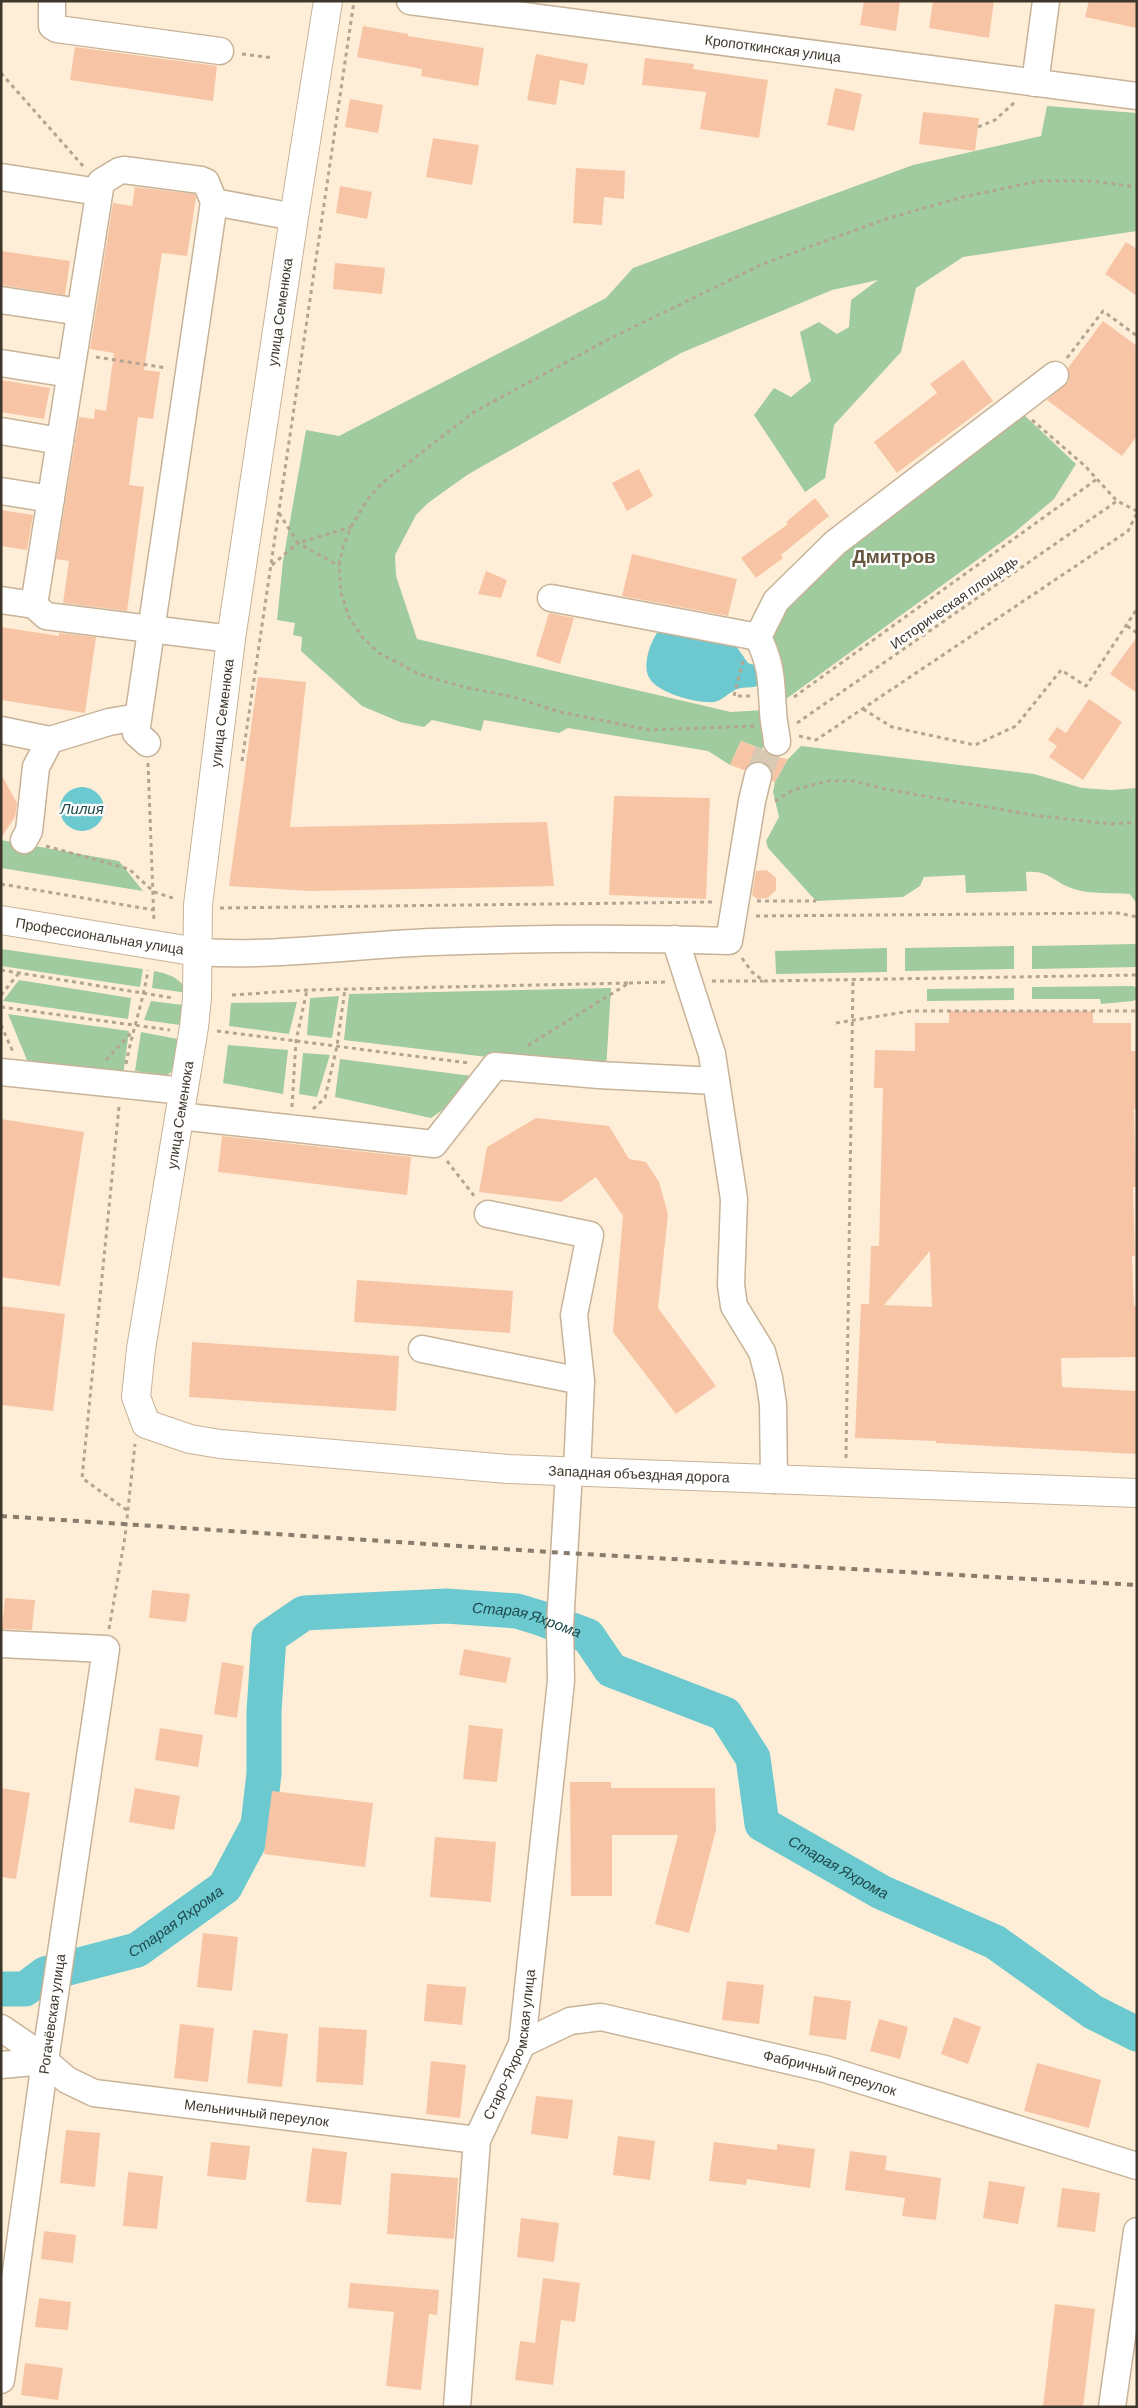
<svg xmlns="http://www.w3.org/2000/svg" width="1138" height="2408" font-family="Barlow,sans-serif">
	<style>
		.green { fill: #9fcb9e }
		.water { fill: #6bc9cf }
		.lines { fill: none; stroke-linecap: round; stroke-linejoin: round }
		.river { stroke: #6bc9cf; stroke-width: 35 }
		.building { fill: #f7c5a5; fill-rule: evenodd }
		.minor-tunnel { stroke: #d8c9b5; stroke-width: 26; stroke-dasharray: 26 13; stroke-linecap: butt }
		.minor-casing { stroke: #c7b398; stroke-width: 29 }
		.major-casing { stroke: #c7b398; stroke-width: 30 }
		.path { stroke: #b3a593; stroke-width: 3; stroke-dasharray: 4 4; stroke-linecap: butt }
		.minor { stroke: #fff; stroke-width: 26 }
		.major { stroke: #fff; stroke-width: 28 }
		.rail { stroke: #887c6d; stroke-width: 4; stroke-dasharray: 6 6; stroke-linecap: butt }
		.labels { text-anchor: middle; stroke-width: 4.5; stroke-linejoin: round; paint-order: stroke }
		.street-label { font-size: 14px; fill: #3e362b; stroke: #fefefe }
		.water-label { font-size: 15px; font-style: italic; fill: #204b4e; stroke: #fefefe }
		.district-label { font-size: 19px; font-weight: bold; fill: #66543c; stroke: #fefefe }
	</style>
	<rect width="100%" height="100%" fill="#ffeed7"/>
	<g class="green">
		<path d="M 1047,106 L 1137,113 L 1137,231 L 963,257 L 916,288 L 901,352 L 834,425 L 825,478 L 805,492 L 754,415 L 774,388 L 791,397 L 811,381 L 800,332 L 819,322 L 837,334 L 849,327 L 851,300 L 878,280 L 832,290 L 681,353 L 467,475 L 428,503 L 416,515 L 395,555 L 396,576 L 417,639 L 731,712 L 764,710 L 770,736 L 762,749 L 741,741 L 730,765 L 708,751 L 568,728 L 559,733 L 484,720 L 481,731 L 432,720 L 424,727 L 400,722 L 362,706 L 301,651 L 302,637 L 293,635 L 295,623 L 277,620 L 283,561 L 306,430 L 339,436 L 606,298 L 633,268 L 913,165 L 1041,136 Z"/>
		<path d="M 1021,412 L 1076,464 L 1054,499 L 1014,533 L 786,699 L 780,700 L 765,628 L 796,587 Z"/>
		<path d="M 801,746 L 1034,774 L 1082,788 L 1111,790 L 1137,788 L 1137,904 L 1130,894 C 1114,893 1088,894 1074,889 C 1054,883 1050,870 1026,872 L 1027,891 L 966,893 L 965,875 L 924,877 L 920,886 L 903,897 L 816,901 L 768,848 L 766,841 L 779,817 L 773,792 L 775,782 L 788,759 Z"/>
		<path d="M 1,840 L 119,861 L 143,891 L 1,868 Z"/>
		<path d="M 1137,944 L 1137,967 L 1032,969 L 1032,946 Z"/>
		<path d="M 1014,946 L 1014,969 L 905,971 L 905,948 Z"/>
		<path d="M 887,948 L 887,972 L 776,974 L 775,951 Z"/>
		<path d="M 1,949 L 143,969 L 140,987 L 1,966 Z"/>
		<path d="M 154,971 C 169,974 181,978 188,993 L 152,988 Z"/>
		<path d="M 19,980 L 131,998 L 128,1019 L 3,1001 Z"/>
		<path d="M 1133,986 L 1137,988 L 1137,999 L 1133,1001 L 1101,1004 L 1100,999 L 1032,999 L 1032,987 Z"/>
		<path d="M 611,988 L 606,1071 L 344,1040 L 349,994 Z"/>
		<path d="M 1014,988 L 1014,1000 L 927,1001 L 927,989 Z"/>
		<path d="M 339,996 L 332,1038 L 307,1035 L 310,998 Z"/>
		<path d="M 151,1001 L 183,1005 L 180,1025 L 144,1020 Z"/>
		<path d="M 297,1002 L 289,1034 L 229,1026 L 231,1003 Z"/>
		<path d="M 8,1014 L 129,1031 L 123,1076 L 27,1060 Z"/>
		<path d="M 141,1032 L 183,1040 L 180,1065 L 166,1076 L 135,1071 Z"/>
		<path d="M 228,1045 L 288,1050 L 283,1094 L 223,1083 Z"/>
		<path d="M 303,1053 L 330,1055 L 317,1097 L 299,1094 Z"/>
		<path d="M 340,1059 L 487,1078 L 431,1118 L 335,1097 Z"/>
	</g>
	<g class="water">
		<path d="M 660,629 L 736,646 L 748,663 L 758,666 L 759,685 C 752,689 745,686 737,689 C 729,692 722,701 714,702 C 698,704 658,693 650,679 C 641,666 651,639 660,629 Z"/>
		<circle cx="82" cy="809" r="22"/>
	</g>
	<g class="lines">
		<path class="river" id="s1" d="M 1,1989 L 25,1989 L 45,1974 L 137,1950 L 225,1887 L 258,1825 L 264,1774 L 264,1711 L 269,1637 L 304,1613 L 446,1606 L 517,1611 L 540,1618 L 588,1636 L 611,1670 L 725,1714 L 753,1758 L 762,1824 L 881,1892 L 995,1942 L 1093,2012 L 1137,2034"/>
	</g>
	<g class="building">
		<path d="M 864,1 L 900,1 L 896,31 L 860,25 Z"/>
		<path d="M 933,1 L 994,1 L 989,38 L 929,28 Z"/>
		<path d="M 1089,1 L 1137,1 L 1137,28 L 1085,17 Z"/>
		<path d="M 363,26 L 408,34 L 408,36 L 484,48 L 478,86 L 421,76 L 422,69 L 357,57 Z"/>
		<path d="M 75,47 L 217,66 L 213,101 L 70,80 Z"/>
		<path d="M 536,54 L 588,64 L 584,85 L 560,80 L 556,105 L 527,100 Z"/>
		<path d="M 645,58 L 694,64 L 693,69 L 768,80 L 759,138 L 700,129 L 706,92 L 642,85 Z"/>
		<path d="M 835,88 L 862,94 L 854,131 L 827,125 Z"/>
		<path d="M 350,99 L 383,105 L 378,133 L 345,127 Z"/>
		<path d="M 923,112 L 979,118 L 975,151 L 919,144 Z"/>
		<path d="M 433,138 L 479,145 L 472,185 L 426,177 Z"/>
		<path d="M 576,168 L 625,171 L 624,199 L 604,197 L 602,225 L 573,223 Z"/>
		<path d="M 340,186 L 372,192 L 367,219 L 336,213 Z"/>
		<path d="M 135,187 L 195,194 L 196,198 L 187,256 L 162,253 L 144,370 L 160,372 L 153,419 L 138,417 L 129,485 L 144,487 L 127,611 L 63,603 L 69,561 L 56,559 L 79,417 L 94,419 L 95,409 L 106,411 L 114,353 L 90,349 L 113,203 L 132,206 Z"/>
		<path d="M 1126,242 L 1137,249 L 1137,296 L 1105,274 Z"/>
		<path d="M 1,251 L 70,261 L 65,295 L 1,285 Z"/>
		<path d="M 335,263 L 385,268 L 382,294 L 333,289 Z"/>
		<path d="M 1103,321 L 1137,346 L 1137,436 L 1122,456 L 1047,400 L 1069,381 L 1068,368 Z"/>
		<path d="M 963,360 L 993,401 L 897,473 L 874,442 L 937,393 L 930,384 Z"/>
		<path d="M 1,380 L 50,388 L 44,419 L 1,412 Z"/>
		<path d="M 639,469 L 653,496 L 627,511 L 612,483 Z"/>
		<path d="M 815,498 L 829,516 L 781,555 L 783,558 L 756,578 L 741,558 L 788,524 L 786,522 Z"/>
		<path d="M 1,510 L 33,515 L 27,550 L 1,546 Z"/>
		<path d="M 632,554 L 737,579 L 728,616 L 622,596 Z"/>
		<path d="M 486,571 L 507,580 L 501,598 L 478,594 Z"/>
		<path d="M 549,613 L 574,618 L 560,664 L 536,656 Z"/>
		<path d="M 1,627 L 59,636 L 59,633 L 96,637 L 85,713 L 1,700 Z"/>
		<path d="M 1137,637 L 1137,693 L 1110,674 Z"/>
		<path d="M 258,677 L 306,682 L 290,827 L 547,822 L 554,886 L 311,891 L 229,886 Z"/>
		<path d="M 1089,699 L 1122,722 L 1083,780 L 1049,757 L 1057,746 L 1048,740 L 1057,727 L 1066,733 Z"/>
		<path d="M 741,741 L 764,750 L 771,756 L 788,759 L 775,782 L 772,781 L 772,772 L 769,766 L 762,762 L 753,762 L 744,770 L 730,765 Z"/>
		<path d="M 1,774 L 17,803 L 15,817 L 1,838 Z"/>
		<path d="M 614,796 L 710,798 L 706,899 L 609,895 Z"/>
		<path d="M 767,870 L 776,878 L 776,890 L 768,898 L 757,899 L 752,895 L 756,871 Z"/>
		<path d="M 949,1011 L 1093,1011 L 1093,1023 L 1131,1023 L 1131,1051 L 1137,1051 L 1137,1109 L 1134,1109 L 1136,1187 L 1133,1187 L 1135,1256 L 1132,1256 L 1134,1306 L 1137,1306 L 1137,1357 L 1061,1358 L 1062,1387 L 1137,1391 L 1137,1454 L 936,1443 L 936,1441 L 855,1438 L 861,1304 L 869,1304 L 871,1246 L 879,1246 L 883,1088 L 874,1088 L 875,1050 L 915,1051 L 915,1023 L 949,1023 ZM 930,1251 L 932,1307 L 884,1305 Z"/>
		<path d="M 536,1118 L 609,1126 L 629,1159 L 646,1162 L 659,1182 L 668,1214 L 658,1308 L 716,1386 L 676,1414 L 613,1332 L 623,1216 L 596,1177 L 561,1202 L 479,1192 L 487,1147 Z"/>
		<path d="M 1,1119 L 84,1132 L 60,1286 L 1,1277 Z"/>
		<path d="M 222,1136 L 411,1157 L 407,1195 L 218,1172 Z"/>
		<path d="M 357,1280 L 513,1291 L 510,1333 L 354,1322 Z"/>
		<path d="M 1,1306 L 65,1314 L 53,1411 L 1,1405 Z"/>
		<path d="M 192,1342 L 399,1356 L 396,1411 L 189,1397 Z"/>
		<path d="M 152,1590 L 190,1594 L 186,1622 L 149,1618 Z"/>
		<path d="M 5,1598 L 35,1600 L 32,1630 L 2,1629 Z"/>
		<path d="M 464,1649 L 511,1658 L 506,1683 L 459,1675 Z"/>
		<path d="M 222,1662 L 244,1666 L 237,1718 L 214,1714 Z"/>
		<path d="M 469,1725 L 503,1729 L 497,1782 L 463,1779 Z"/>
		<path d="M 160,1728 L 203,1735 L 198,1767 L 155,1760 Z"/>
		<path d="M 570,1782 L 611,1782 L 611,1788 L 715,1788 L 716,1830 L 689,1933 L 655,1924 L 678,1835 L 612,1835 L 612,1896 L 571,1896 Z"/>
		<path d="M 1,1788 L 30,1793 L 16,1879 L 1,1877 Z"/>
		<path d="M 135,1788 L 180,1796 L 174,1830 L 129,1822 Z"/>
		<path d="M 272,1791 L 373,1803 L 365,1867 L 264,1854 Z"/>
		<path d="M 435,1837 L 496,1842 L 491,1902 L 430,1897 Z"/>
		<path d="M 203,1933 L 238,1937 L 232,1991 L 197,1987 Z"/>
		<path d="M 727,1981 L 764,1985 L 759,2024 L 722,2020 Z"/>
		<path d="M 427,1984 L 466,1987 L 462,2025 L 424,2021 Z"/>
		<path d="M 814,1996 L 851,2001 L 846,2040 L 809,2035 Z"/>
		<path d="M 954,2017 L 981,2027 L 968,2064 L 941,2054 Z"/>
		<path d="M 879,2019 L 908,2027 L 900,2059 L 870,2051 Z"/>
		<path d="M 180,2024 L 214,2028 L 208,2082 L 174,2078 Z"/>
		<path d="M 319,2027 L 367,2030 L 363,2085 L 316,2082 Z"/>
		<path d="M 253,2030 L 288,2034 L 282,2087 L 247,2083 Z"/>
		<path d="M 431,2061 L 466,2065 L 460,2118 L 426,2114 Z"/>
		<path d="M 1037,2063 L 1101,2080 L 1089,2128 L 1024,2111 Z"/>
		<path d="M 536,2096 L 573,2100 L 568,2139 L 531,2134 Z"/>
		<path d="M 66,2130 L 100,2133 L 95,2187 L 60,2183 Z"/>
		<path d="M 618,2136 L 655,2141 L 650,2180 L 613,2175 Z"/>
		<path d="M 211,2142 L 250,2146 L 246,2180 L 207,2176 Z"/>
		<path d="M 714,2142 L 777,2150 L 777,2144 L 815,2149 L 810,2188 L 747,2179 L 746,2185 L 709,2181 Z"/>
		<path d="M 312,2148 L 347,2152 L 341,2205 L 306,2202 Z"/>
		<path d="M 850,2151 L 887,2156 L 885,2170 L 941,2178 L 936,2220 L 902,2216 L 905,2198 L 845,2190 Z"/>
		<path d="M 128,2172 L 163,2176 L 157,2229 L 123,2226 Z"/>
		<path d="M 391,2173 L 458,2178 L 454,2239 L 387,2234 Z"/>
		<path d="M 989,2181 L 1025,2187 L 1018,2224 L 983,2218 Z"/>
		<path d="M 1062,2188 L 1100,2193 L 1095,2232 L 1057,2227 Z"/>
		<path d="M 521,2218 L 559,2223 L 554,2262 L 517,2257 Z"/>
		<path d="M 44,2231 L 76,2235 L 73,2263 L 41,2259 Z"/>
		<path d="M 543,2278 L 580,2283 L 575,2322 L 561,2320 L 553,2385 L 515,2380 L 520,2341 L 535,2343 Z"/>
		<path d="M 350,2283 L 439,2290 L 437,2315 L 429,2314 L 421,2390 L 386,2386 L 394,2312 L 348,2308 Z"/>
		<path d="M 39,2298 L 71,2302 L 68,2330 L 35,2327 Z"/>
		<path d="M 1055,2304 L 1095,2309 L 1083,2407 L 1043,2407 Z"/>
		<path d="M 25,2363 L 63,2368 L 58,2400 L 21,2395 Z"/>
	</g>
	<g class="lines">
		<path class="minor-tunnel" d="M 758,776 L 768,751"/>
		<defs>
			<g id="minor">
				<path d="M 52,1 L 52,26 L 57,29 L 220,51"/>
				<path id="s2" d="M 410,1 L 1137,96"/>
				<path d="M 1035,83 L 1046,1"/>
				<path d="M 1,177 L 99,192"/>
				<path d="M 1,300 L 80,312"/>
				<path d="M 1,363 L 70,374"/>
				<path d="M 1,431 L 60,441"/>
				<path d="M 1,491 L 51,499"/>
				<path d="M 551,598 L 758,637"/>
				<path d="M 1,600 L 34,605"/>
				<path d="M 231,639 L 46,616 L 34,605 L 101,182 L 119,171 L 124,170 L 201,180 L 206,182 L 214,202 L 294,217"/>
				<path d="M 1,730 L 50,740"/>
				<path d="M 777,742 C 776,731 773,720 773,710 C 771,680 772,666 758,637 L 776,601 L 835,543 L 1055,375"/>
				<path d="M 147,743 L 136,733 L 214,202"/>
				<path d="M 24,840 L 29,831 L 36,767 L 50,740 L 109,722 L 138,717"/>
				<path d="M 675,939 L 712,1054 L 734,1199 L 731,1285 L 734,1306 L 762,1352 L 769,1378 L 773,1404 L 774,1480"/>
				<path d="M 198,952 C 276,957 354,945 433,942 C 531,938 630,938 729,941 L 752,801 L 758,776"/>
				<path d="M 1,1072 L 184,1091"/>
				<path d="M 179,1116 L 434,1144 L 495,1066 L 599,1075 L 716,1081"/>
				<path d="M 488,1214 L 590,1235 L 574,1315 L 581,1381 L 577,1472"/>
				<path d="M 422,1349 L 581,1381"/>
				<path d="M 1,1644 L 106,1649 L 45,2061 L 1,2380"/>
				<path id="s3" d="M 1,2028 L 26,2045 L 67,2080 L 94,2093 L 477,2140"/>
				<path id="s4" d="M 522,2044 L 570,2021 L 601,2017 L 825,2069 L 1137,2166"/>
				<path d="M 1,2065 L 45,2061"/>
				<path id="s5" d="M 457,2407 L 477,2140 L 522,2044 L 561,1681 L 560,1625 L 569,1472"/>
				<path d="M 1112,2407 L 1137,2231"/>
			</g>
			<g id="major">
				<path id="s6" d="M 328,1 L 294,217 L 231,639 L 198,905 L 197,998 L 194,1027 L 141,1349 L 136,1397 L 146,1424 L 190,1439 L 220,1444 L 508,1469 L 1137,1493"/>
				<path id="s7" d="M 1,920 L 198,952"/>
			</g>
		</defs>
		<use href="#minor" class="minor-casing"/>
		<use href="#major" class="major-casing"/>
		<g class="path">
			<path d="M 242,54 L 273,58"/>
			<path d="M 1,73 L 83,166"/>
			<path d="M 978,127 L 995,120 L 1015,102"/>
			<path d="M 96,357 L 167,368"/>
			<path d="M 1067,358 L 1103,311 L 1137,336"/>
			<path d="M 1032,420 L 1085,466 L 1117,501"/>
			<path d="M 279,513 L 298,543 L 351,527"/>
			<path d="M 272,565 L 298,543 L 339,566"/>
			<path d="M 1127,626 L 1137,633"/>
			<path d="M 743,661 L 734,696 L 751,696"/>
			<path d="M 794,697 L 1097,479"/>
			<path d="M 863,709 L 892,727 L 975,745 L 1016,726 L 1061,670 L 1086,686 L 1137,609"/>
			<path d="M 797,723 L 1117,501 L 1137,511"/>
			<path d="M 754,726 L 650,730 L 560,712 L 514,697 L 464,687 L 419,674 L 379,653 L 362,637 L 349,617 L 341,593 L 339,566 L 343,547 L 351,527 L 367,500 L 382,483 L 474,412 L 611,338 L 765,263 L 886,219 L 963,197 L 1039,181 L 1092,181 L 1137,187"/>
			<path d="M 799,736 L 816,740 L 1128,531 L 1137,513"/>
			<path d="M 242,761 L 354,1"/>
			<path d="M 148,763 L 154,922"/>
			<path d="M 775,801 L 793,790 L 828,781 L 853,781 L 885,789 L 1033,815 L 1111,824 L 1137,822"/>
			<path d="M 46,846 L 129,869 L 154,892 L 176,899"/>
			<path d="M 1,884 L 154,910"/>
			<path d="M 757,901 L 816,901"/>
			<path d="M 220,908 L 713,902"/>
			<path d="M 756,916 L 1118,913 L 1137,917"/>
			<path d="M 742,958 L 752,972 L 764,981 L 1137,975"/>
			<path d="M 1,970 L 173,998"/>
			<path d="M 712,981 L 763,981"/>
			<path d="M 629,983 L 666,982"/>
			<path d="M 1,995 L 19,973"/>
			<path d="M 232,995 L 307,990 L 629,983 L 527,1046"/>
			<path d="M 1,1007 L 170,1030"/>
			<path d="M 836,1023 L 911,1011 L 1137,1011"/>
			<path d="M 1,1025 L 13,1052"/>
			<path d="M 217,1031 L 469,1063"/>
			<path d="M 106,1060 L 132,1032"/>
			<path d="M 126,1064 C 132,1032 143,1002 148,970"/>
			<path d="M 119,1107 L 82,1478 L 128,1511"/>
			<path d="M 292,1107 L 296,1041 L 307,990"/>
			<path d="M 313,1109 L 325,1098 L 337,1046 L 345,989"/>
			<path d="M 447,1161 L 475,1197"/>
			<path d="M 846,1458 L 853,979"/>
			<path d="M 109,1629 L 125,1537 L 135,1444"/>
		</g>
		<use href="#minor" class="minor"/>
		<use href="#major" class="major"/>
		<path class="rail" d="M 1,1516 L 565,1553 L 1137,1585"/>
	</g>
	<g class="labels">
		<g class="street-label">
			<text dy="5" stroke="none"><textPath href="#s2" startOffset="366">Кропоткинская улица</textPath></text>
			<text transform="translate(280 312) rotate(-82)" y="5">улица Семенюка</text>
			<text transform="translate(954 602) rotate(-35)" y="5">Историческая площадь</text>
			<text transform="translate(222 713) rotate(-83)" y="5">улица Семенюка</text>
			<text dy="5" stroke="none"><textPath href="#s7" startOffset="100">Профессиональная улица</textPath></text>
			<text transform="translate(180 1115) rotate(-81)" y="5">улица Семенюка</text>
			<text dy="5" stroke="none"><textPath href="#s6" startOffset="1936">Западная объездная дорога</textPath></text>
			<text transform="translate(52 2014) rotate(-82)" y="5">Рогачёвская улица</text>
			<text dy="5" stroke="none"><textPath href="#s5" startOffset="370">Старо-Яхромская улица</textPath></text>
			<text dy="5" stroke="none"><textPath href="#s4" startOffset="320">Фабричный переулок</textPath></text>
			<text dy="5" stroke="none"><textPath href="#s3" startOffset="278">Мельничный переулок</textPath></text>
		</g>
		<g class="water-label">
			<text x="82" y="814">Лилия</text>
			<text dy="5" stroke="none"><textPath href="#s1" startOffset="778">Старая Яхрома</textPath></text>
			<text dy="5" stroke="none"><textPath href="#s1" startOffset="1212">Старая Яхрома</textPath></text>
			<text dy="5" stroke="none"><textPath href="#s1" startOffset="192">Старая Яхрома</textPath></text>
		</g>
		<g class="district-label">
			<text x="894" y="563">Дмитров</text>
		</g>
	</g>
	<rect width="1138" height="2408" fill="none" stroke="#3e362b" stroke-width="5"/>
</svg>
